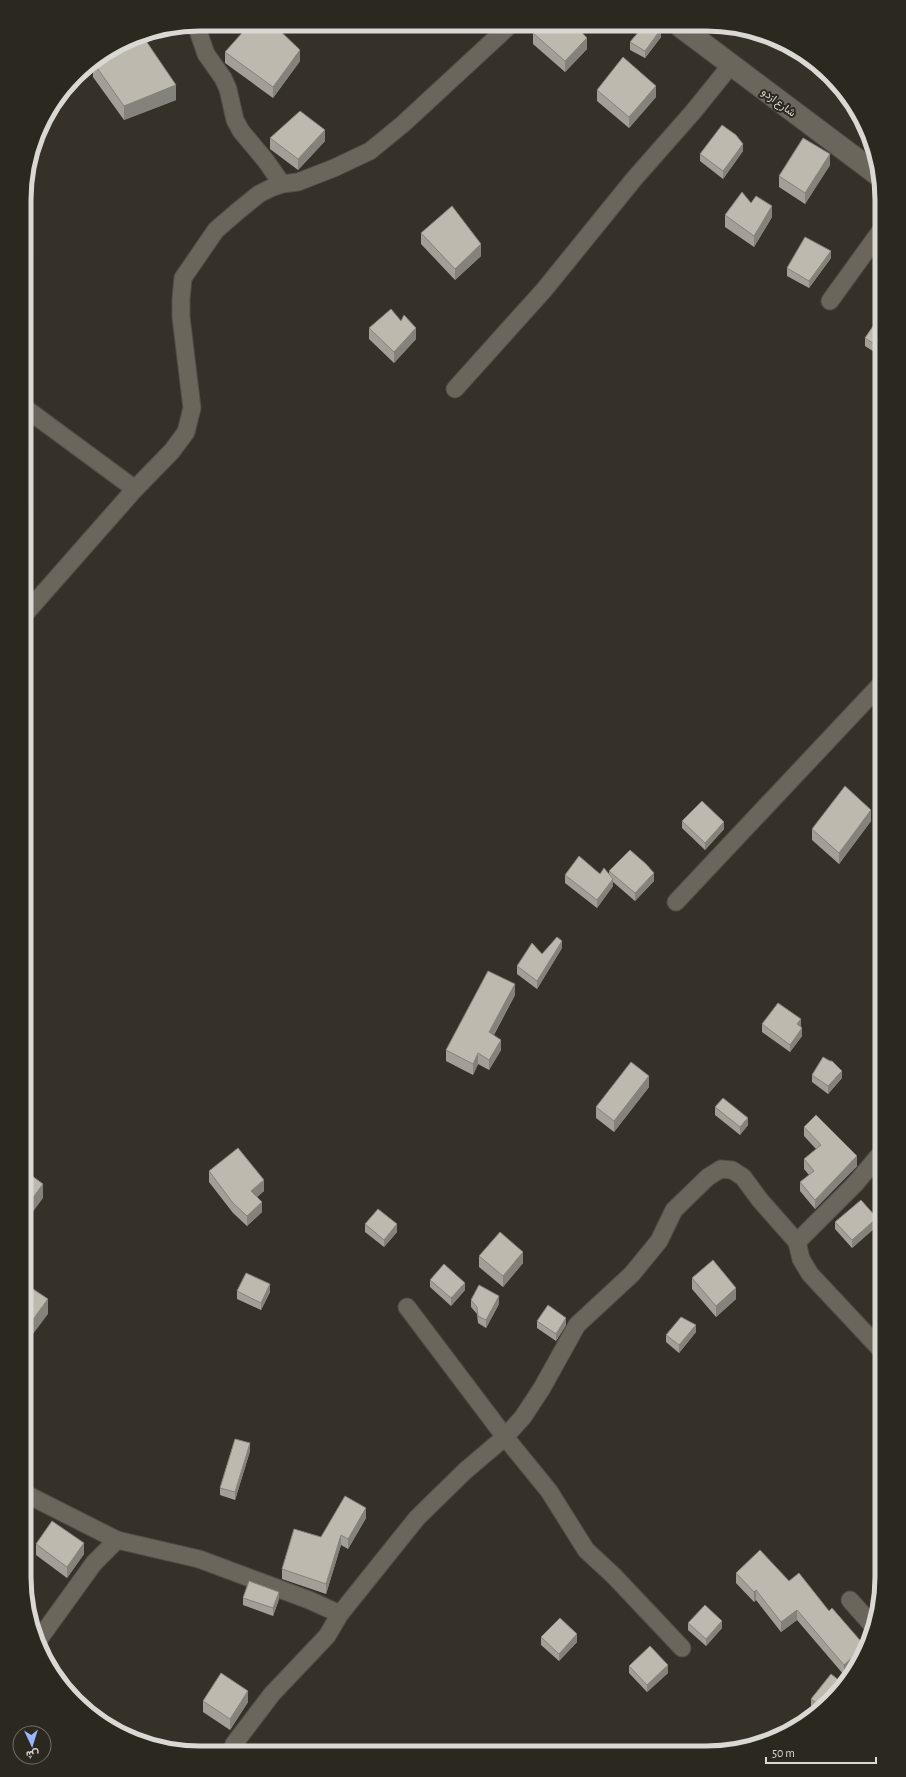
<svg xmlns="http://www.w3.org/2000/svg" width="906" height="1777" font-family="'Alegreya Sans',Vazirmatn,sans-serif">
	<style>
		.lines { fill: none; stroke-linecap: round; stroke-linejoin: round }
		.minor-casing { stroke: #524e48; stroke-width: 19 }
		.tertiary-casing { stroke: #524e48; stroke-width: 23 }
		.minor { stroke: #6a665c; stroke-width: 17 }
		.tertiary { stroke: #6a665c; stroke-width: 21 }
		.wall { fill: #a39f96 }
		.shaded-wall { fill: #84827a }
		.building { fill: #bdb9ae; stroke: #84827a }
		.labels { text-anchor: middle; stroke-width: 4; stroke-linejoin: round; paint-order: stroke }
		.street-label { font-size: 11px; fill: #dbd8d3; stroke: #2b281f }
		.rim { fill: none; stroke: #dbd8d3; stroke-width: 5 }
	</style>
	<rect width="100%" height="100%" fill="#353129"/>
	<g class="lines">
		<defs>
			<g id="minor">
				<path d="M 196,25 L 206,54 L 223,78 L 228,89 L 235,120 L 241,131 L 266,161 L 282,184"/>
				<path d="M 830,301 L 882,229"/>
				<path d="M 455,389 L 544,290 L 634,179 L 693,112 L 731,65"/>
				<path d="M 25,408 L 135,489"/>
				<path d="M 25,614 L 135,489 L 172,451 L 186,432 L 192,408 L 181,317 L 181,299 L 183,278 L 216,230 L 238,211 L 259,194 L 271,188 L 282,184 L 298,182 L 334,168 L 370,151 L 403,124 L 509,26"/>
				<path d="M 676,902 L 882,683"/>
				<path d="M 797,1242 L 801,1259 L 810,1274 L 882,1351"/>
				<path d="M 407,1307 L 505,1437 L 549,1491 L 586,1550 L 614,1576 L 682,1648"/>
				<path d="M 24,1493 L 117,1540"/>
				<path d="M 850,1600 L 873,1626"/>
				<path d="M 37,1642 L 94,1563 L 117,1540 L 199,1559 L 309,1600 L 340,1614 L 417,1518 L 465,1471 L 505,1437 L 523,1417 L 542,1388 L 577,1325 L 632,1274 L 659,1241 L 674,1210 L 708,1177 L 721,1169 L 732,1170 L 743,1177 L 760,1200 L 797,1242 L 855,1184 L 882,1152"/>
				<path d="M 232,1752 L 234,1744 L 272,1694 L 327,1636 L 340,1614"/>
			</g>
			<path id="tertiary" d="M 681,27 L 878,175"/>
		</defs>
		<use href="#minor" class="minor-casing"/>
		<use href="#tertiary" class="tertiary-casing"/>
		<use href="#minor" class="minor"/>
		<use href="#tertiary" class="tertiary"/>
	</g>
	<g class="wall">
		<path d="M 629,27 L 659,27 L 661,37 L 645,58 L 630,50 L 630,42 L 638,32 Z"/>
		<path d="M 533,33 L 587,49 L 565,72 L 533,44 Z"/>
		<path d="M 225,52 L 300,61 L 273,98 L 225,63 Z"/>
		<path d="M 93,62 L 176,100 L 124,120 L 93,77 Z"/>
		<path d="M 597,90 L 656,97 L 629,128 L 597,101 Z"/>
		<path d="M 270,138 L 325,141 L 298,170 L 270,149 Z"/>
		<path d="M 743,151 L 723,179 L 700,161 L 700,154 Z"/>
		<path d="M 830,165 L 805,204 L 779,187 L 779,176 Z"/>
		<path d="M 751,203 L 772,217 L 754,247 L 725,227 L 725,215 Z"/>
		<path d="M 421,233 L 481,256 L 455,280 L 421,244 Z"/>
		<path d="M 831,258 L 809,288 L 787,276 L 787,268 Z"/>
		<path d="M 882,313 L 882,357 L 865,346 L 865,338 Z"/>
		<path d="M 401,321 L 416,339 L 394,363 L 369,339 L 369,328 Z"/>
		<path d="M 682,821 L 724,829 L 705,850 L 682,828 Z"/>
		<path d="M 871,821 L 839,864 L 812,840 L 812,829 Z"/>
		<path d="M 609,871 L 654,881 L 635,901 L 613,882 L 613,886 L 597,908 L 565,883 L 565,875 L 609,874 Z"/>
		<path d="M 562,948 L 537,989 L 517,974 L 517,966 L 542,954 Z"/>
		<path d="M 515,995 L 494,1035 L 501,1050 L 489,1070 L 478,1064 L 473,1075 L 446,1061 L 446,1050 Z"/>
		<path d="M 762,1024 L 801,1026 L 802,1036 L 790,1052 L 762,1032 Z"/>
		<path d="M 812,1075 L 842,1078 L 828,1094 L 812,1082 Z"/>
		<path d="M 649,1087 L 614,1132 L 596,1118 L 596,1107 Z"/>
		<path d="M 715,1107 L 748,1125 L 740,1135 L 715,1115 Z"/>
		<path d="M 804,1127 L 857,1166 L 815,1209 L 800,1191 L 800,1182 L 809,1175 L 804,1169 L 804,1159 L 816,1149 L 804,1136 Z"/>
		<path d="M 209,1171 L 264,1191 L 257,1197 L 262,1212 L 247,1226 L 233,1213 L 209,1182 Z"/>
		<path d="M 835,1222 L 877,1226 L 852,1248 L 835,1229 Z"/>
		<path d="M 365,1224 L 397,1232 L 384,1247 L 365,1232 Z"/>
		<path d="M 479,1256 L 523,1263 L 503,1287 L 479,1267 Z"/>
		<path d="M 692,1278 L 736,1299 L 716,1317 L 692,1289 Z"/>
		<path d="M 430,1280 L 465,1290 L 451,1306 L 430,1287 Z"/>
		<path d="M 237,1291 L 270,1292 L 261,1310 L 237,1299 Z"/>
		<path d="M 471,1300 L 499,1304 L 486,1328 L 478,1323 L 477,1314 L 471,1307 Z"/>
		<path d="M 537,1321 L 566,1325 L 556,1341 L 537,1328 Z"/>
		<path d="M 696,1332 L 679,1353 L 666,1342 L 666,1335 Z"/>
		<path d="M 250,1451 L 235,1500 L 220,1495 L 220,1488 Z"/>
		<path d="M 366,1518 L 348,1549 L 341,1545 L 326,1594 L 282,1579 L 282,1569 L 321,1537 Z"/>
		<path d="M 882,1537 L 882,1568 L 874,1558 L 874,1544 Z"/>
		<path d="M 36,1544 L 84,1554 L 67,1578 L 36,1555 Z"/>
		<path d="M 736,1573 L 789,1581 L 829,1611 L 865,1650 L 844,1675 L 797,1620 L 781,1632 L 756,1600 L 754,1602 L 736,1583 Z"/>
		<path d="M 243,1598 L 279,1599 L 273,1616 L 243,1605 Z"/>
		<path d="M 688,1623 L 722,1628 L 706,1646 L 688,1630 Z"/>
		<path d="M 541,1637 L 577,1642 L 559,1661 L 541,1645 Z"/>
		<path d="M 629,1666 L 668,1673 L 647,1692 L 629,1673 Z"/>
		<path d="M 845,1685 L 817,1711 L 811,1707 L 811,1699 Z"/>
		<path d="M 203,1701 L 248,1702 L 230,1730 L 203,1712 Z"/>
	</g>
	<g class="shaded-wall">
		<path d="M 661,29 L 661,37 L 645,58 L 645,51 Z"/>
		<path d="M 587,38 L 587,49 L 565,72 L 565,61 Z"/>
		<path d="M 300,50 L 300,61 L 273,98 L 273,87 Z"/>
		<path d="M 176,85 L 176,100 L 124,120 L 124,106 Z"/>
		<path d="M 656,86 L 656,97 L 629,128 L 629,117 Z"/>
		<path d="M 325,130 L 325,141 L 298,170 L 298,159 Z"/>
		<path d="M 743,144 L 743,151 L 723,179 L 723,171 Z"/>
		<path d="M 830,154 L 830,165 L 805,204 L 805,193 Z"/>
		<path d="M 772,206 L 772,217 L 754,247 L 754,236 Z"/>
		<path d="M 481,244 L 481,256 L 455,280 L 455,269 Z"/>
		<path d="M 831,251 L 831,258 L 809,288 L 809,281 Z"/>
		<path d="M 416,328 L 416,339 L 394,363 L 394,352 Z"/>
		<path d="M 871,810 L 871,821 L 839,864 L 839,853 Z"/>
		<path d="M 724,822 L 724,829 L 705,850 L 705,843 Z"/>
		<path d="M 654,873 L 654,881 L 635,901 L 635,893 Z"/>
		<path d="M 613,879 L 613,886 L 597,908 L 597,900 Z"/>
		<path d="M 562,941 L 562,948 L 537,989 L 537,981 Z"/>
		<path d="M 515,984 L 515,995 L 489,1043 L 489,1032 Z"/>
		<path d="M 801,1019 L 801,1026 L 797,1031 L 797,1024 Z"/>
		<path d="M 802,1028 L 802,1036 L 790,1052 L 790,1045 Z"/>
		<path d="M 501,1040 L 501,1050 L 489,1070 L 489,1060 Z"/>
		<path d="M 478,1053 L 478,1064 L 473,1075 L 473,1064 Z"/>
		<path d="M 842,1071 L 842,1078 L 828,1094 L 828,1086 Z"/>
		<path d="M 649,1076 L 649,1087 L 614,1132 L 614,1121 Z"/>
		<path d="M 748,1118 L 748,1125 L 740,1135 L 740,1127 Z"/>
		<path d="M 857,1156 L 857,1166 L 815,1209 L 815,1200 Z"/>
		<path d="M 264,1180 L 264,1191 L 251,1201 L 251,1191 Z"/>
		<path d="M 43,1184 L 43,1198 L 24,1224 L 24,1210 Z"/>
		<path d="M 262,1202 L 262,1212 L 247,1226 L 247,1216 Z"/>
		<path d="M 877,1218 L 877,1226 L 852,1248 L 852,1240 Z"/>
		<path d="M 397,1224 L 397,1232 L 384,1247 L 384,1240 Z"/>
		<path d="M 523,1252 L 523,1263 L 503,1287 L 503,1276 Z"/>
		<path d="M 465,1283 L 465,1290 L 451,1306 L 451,1298 Z"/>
		<path d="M 270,1284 L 270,1292 L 261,1310 L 261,1303 Z"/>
		<path d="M 736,1288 L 736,1299 L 716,1317 L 716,1306 Z"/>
		<path d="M 499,1296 L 499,1304 L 486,1328 L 486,1320 Z"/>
		<path d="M 48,1299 L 48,1314 L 24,1346 L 24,1332 Z"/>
		<path d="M 566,1318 L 566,1325 L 556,1341 L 556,1334 Z"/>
		<path d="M 696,1325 L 696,1332 L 679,1353 L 679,1345 Z"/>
		<path d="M 250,1443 L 250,1451 L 235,1500 L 235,1492 Z"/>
		<path d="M 366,1508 L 366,1518 L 348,1549 L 348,1539 Z"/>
		<path d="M 341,1535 L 341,1545 L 326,1594 L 326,1584 Z"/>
		<path d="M 84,1543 L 84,1554 L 67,1578 L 67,1567 Z"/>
		<path d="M 756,1590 L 756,1600 L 754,1602 L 754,1592 Z"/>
		<path d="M 279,1592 L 279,1599 L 273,1616 L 273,1608 Z"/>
		<path d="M 797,1610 L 797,1620 L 781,1632 L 781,1622 Z"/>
		<path d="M 722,1621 L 722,1628 L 706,1646 L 706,1639 Z"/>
		<path d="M 577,1634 L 577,1642 L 559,1661 L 559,1654 Z"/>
		<path d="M 865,1646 L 865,1650 L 858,1663 L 844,1675 L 844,1665 Z"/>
		<path d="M 668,1665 L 668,1673 L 647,1692 L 647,1685 Z"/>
		<path d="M 248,1691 L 248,1702 L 230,1730 L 230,1719 Z"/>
	</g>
	<g class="building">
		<path d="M 250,24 L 273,24 L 300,50 L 273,87 L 225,52 Z"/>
		<path d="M 541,26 L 576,26 L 587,38 L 565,61 L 533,33 Z"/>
		<path d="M 640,27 L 659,27 L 661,29 L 645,51 L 630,42 L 642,28 Z"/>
		<path d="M 142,35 L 176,85 L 124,106 L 93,62 L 133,37 Z"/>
		<path d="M 623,57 L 656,86 L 629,117 L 597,90 Z"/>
		<path d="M 300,111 L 325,130 L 298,159 L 270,138 Z"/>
		<path d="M 722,125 L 736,135 L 743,144 L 723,171 L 700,154 Z"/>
		<path d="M 803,138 L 830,154 L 805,193 L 779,176 Z"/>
		<path d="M 742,192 L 751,203 L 756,196 L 772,206 L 754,236 L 725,215 Z"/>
		<path d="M 452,206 L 481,244 L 455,269 L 421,233 Z"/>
		<path d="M 805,237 L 831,251 L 809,281 L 787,268 Z"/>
		<path d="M 391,309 L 401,321 L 404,315 L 416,328 L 394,352 L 369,328 Z"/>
		<path d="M 882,313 L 882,349 L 865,338 Z"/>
		<path d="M 845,786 L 871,810 L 839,853 L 812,829 Z"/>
		<path d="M 702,801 L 724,822 L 705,843 L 682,821 Z"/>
		<path d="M 630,850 L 646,864 L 654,873 L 635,893 L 609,871 Z"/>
		<path d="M 579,856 L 600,874 L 604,868 L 613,879 L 597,900 L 565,875 Z"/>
		<path d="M 557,937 L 562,941 L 537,981 L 517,966 L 532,943 L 542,954 Z"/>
		<path d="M 488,971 L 515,984 L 489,1032 L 501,1040 L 489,1060 L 478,1053 L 473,1064 L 446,1050 Z"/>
		<path d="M 778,1003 L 801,1019 L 797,1024 L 802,1028 L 790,1045 L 762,1024 Z"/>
		<path d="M 823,1057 L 830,1061 L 832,1061 L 842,1071 L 828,1086 L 812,1075 Z"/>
		<path d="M 631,1062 L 649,1076 L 614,1121 L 596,1107 Z"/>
		<path d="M 723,1098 L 748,1118 L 740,1127 L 715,1107 Z"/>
		<path d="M 816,1115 L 857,1156 L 815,1200 L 800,1182 L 814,1171 L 804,1159 L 821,1145 L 804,1127 Z"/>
		<path d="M 238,1148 L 264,1180 L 251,1191 L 262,1202 L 247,1216 L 233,1203 L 209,1171 Z"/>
		<path d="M 24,1170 L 43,1184 L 24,1210 Z"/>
		<path d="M 861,1200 L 877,1218 L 852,1240 L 835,1222 Z"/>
		<path d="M 378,1209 L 397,1224 L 384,1240 L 365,1224 Z"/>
		<path d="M 500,1232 L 523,1252 L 503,1276 L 479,1256 Z"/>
		<path d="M 713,1260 L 736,1288 L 716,1306 L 692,1278 Z"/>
		<path d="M 444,1264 L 465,1283 L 451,1298 L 430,1280 Z"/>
		<path d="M 246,1273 L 270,1284 L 261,1303 L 237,1291 Z"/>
		<path d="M 24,1283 L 48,1299 L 24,1332 Z"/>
		<path d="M 479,1285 L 499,1296 L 486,1320 L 478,1316 L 477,1307 L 471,1300 Z"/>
		<path d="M 548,1305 L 566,1318 L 556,1334 L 537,1321 Z"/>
		<path d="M 681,1317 L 696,1325 L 679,1345 L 666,1335 Z"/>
		<path d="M 235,1439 L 250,1443 L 235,1492 L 220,1488 Z"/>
		<path d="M 345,1496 L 366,1508 L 348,1539 L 341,1535 L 326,1584 L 282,1569 L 294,1529 L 321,1537 Z"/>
		<path d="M 52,1521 L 84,1543 L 67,1567 L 36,1544 Z"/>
		<path d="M 882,1537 L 882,1553 L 874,1544 Z"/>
		<path d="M 760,1550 L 789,1581 L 799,1573 L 829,1611 L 832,1608 L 865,1646 L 844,1665 L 797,1610 L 781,1622 L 756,1590 L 754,1592 L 736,1573 Z"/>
		<path d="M 249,1581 L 279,1592 L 273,1608 L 243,1598 Z"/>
		<path d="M 705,1605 L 722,1621 L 706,1639 L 688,1623 Z"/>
		<path d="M 560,1618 L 577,1634 L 559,1654 L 541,1637 Z"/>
		<path d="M 650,1646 L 668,1665 L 647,1685 L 629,1666 Z"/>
		<path d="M 221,1673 L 248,1691 L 230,1719 L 203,1701 Z"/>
		<path d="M 831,1674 L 845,1685 L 822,1707 L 811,1699 Z"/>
	</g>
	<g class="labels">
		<g class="street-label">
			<text transform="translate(779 102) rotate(37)" y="4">شارع ازدو</text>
		</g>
	</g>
	<path d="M0 0H906V1777H0ZM200 31H706A169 169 0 0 1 875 200V1577A169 169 0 0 1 706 1746H200A169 169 0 0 1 31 1577V200A169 169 0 0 1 200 31Z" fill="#2b281f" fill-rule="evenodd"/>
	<path class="rim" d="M200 31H706A169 169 0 0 1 875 200V1577A169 169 0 0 1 706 1746H200A169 169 0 0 1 31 1577V200A169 169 0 0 1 200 31Z"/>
	<g transform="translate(32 1745) rotate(176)"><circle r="19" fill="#2b281f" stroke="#716e67"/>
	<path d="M0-3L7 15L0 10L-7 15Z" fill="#97b6fd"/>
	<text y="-6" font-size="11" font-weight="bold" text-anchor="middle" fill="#dbd8d3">ش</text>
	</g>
	<path d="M766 1757v6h110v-6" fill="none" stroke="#dbd8d3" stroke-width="2"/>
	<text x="772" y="1757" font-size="12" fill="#dbd8d3" stroke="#2b281f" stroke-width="3" paint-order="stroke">50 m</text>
</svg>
